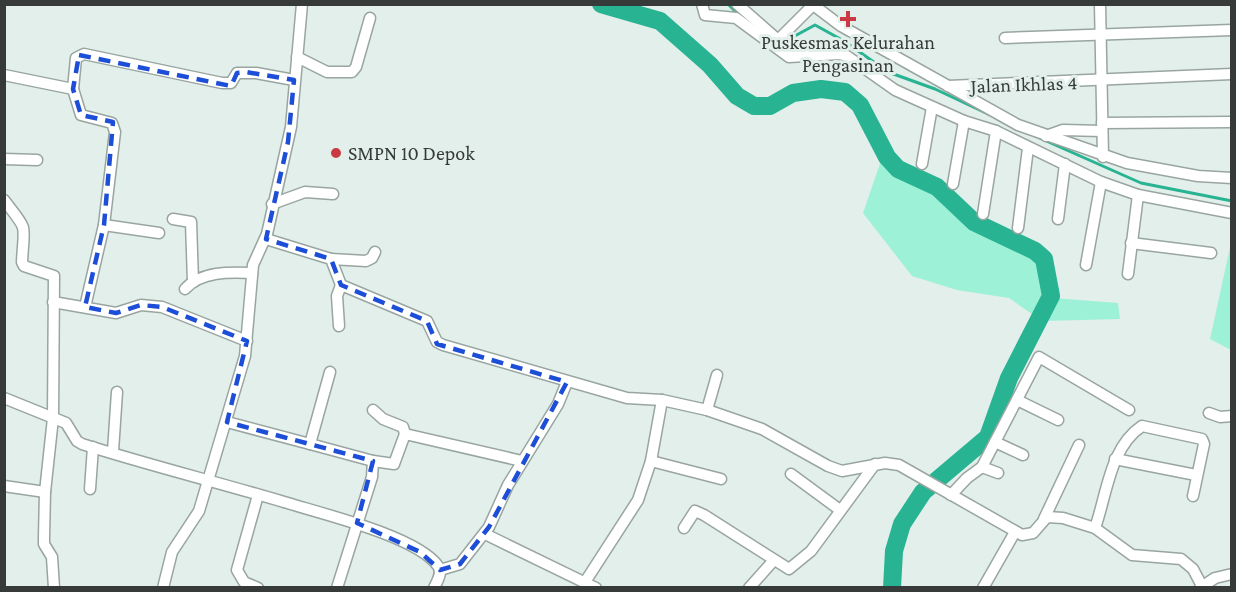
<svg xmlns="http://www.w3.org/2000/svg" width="1236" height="592" font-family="'Crimson Pro',serif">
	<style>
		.green { fill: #9df1d6 }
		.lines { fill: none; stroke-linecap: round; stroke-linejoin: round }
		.stream { stroke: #28b392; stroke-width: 3 }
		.river { stroke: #28b392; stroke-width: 18 }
		.minor-casing { stroke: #99a5a0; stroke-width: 13 }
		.minor { stroke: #fff; stroke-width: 10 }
		.marked { fill: none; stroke: #1d4ed8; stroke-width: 4.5; stroke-dasharray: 12 8; stroke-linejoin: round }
		.poi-dot { fill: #ca3a43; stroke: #e2efea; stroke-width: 2 }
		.labels { text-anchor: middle; stroke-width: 6; stroke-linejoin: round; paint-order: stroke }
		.poi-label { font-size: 20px; fill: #363b39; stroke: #e2efea }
		.street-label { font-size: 20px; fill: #363b39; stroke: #e2efea }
	</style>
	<rect width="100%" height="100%" fill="#e2efea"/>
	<g class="green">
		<path d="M 884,152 L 897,172 L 933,183 L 984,228 L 1029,249 L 1051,270 L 1053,298 L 1118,303 L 1120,319 L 1042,321 L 1009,298 L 957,290 L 912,276 L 863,213 Z"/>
		<path d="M 1231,243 L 1232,350 L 1231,350 L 1210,339 Z"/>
	</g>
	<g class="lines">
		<g class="stream">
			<path d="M 728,4 L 739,15"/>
			<path d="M 780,44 L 815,25 L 844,41 L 888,72 L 935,89 L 988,114"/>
			<path d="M 1035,136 L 1141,183 L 1232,201"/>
		</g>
		<path class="river" d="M 601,4 L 660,21 L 710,65 L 737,96 L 754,106 L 770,106 L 793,93 L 821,89 L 845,92 L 860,105 L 887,157 L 898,169 L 937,187 L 974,222 L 1035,251 L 1044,259 L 1051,296 L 1009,378 L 988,437 L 923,492 L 902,524 L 894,551 L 892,588"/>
		<defs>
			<g id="minor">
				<path d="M 702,4 L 705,15 L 736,18 L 789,57 L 839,54 L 847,56 L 895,90 L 964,121 L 996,131 L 1101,182 L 1138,195 L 1232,213"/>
				<path d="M 737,4 L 778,40 L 813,5"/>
				<path d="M 812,4 L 841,26 L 1018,125 L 1127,163 L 1198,176 L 1232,178"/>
				<path d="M 1100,4 L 1103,157"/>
				<path d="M 1005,38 L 1232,30"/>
				<path d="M 297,57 L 327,72 L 352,72 L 356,67 L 370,18"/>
				<path d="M 4,75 L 73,89 L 76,58 L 84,54 L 222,83 L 231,83 L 237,73 L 256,73 L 294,80"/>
				<path d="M 948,86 L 1232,74"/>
				<path d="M 73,89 L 81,115 L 112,123 L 115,132 L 104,225 L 85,307"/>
				<path d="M 1102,123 L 1232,122"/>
				<path d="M 1046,136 L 1063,130 L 1102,131"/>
				<path d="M 4,159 L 37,160"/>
				<path d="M 922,164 L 932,107"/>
				<path d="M 953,184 L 964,121"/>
				<path d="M 4,200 C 29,233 24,221 22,262 L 24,266 L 54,276 L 53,418 L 45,492 L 44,537 L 44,544 L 52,557 L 54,588"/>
				<path d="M 272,204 L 305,192 L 333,194"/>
				<path d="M 983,214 L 996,131"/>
				<path d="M 173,219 L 191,222 L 193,282"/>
				<path d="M 1058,219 L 1065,164"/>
				<path d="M 104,225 L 159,233"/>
				<path d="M 1018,228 L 1028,148"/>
				<path d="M 266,239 L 331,259 L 341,285 L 427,321 L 437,342 L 443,345 L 627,398 L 662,400 L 707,410 L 762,429 L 828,466 L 842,471 L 885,463 L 899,465 L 1022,535 L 1033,533 L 1047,517 L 1063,518 L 1095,528 L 1132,555 L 1181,559 L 1193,569 L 1203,588"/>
				<path d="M 1131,243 L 1211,253"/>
				<path d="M 331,259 L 366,261 L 372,258 L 375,252"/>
				<path d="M 1086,265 L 1101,182"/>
				<path d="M 1128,274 L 1138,195"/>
				<path d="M 185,289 C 201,271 230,272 252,273"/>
				<path d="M 53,302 L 116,313 L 141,305 L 162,307 L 247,341"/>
				<path d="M 339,326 L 337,296 L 341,285"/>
				<path d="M 4,398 L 66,423 L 77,441 L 82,444 C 148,465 217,482 284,502 C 319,513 417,536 438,566 C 443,573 437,581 434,588"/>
				<path d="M 1017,400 L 1058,420"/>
				<path d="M 373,410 L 383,419 L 403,427 L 405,434"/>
				<path d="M 707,410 L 717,375"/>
				<path d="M 1209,413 L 1220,417 L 1232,416"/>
				<path d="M 227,422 L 310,444 L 330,372"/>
				<path d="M 995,442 L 1023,455"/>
				<path d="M 310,444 L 373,461 L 394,464 L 405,434 L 522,461"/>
				<path d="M 113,451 L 117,392"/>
				<path d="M 1115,459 L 1196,475"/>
				<path d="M 651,461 L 721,479"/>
				<path d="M 982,467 L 998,473"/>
				<path d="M 791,474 L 840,510"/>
				<path d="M 4,486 L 45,492"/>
				<path d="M 90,489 L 93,447"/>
				<path d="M 258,495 L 237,570 L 244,582 L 258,588"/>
				<path d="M 951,495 L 967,478 L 982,467 L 1039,357 L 1129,410"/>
				<path d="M 1044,519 L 1079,445"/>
				<path d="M 684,528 L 695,511 L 704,515 L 789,569 L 811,551 L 875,464"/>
				<path d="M 1095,528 C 1107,494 1110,447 1142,426 L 1202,439 L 1204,444 L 1193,496"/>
				<path d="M 485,534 L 596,588"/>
				<path d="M 440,570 L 460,564 L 489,527 L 508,485 L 558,404 L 567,382"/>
				<path d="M 585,582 L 638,500 L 651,461 L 662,400"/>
				<path d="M 163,588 L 172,552 L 199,511 L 245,356 L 253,265 L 267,234 L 291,127 L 302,4"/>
				<path d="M 337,588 L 372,477 L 373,461"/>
				<path d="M 749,588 L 774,560"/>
				<path d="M 983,588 L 1015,532"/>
				<path d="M 1200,588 L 1215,578 L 1232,574"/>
			</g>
		</defs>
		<use href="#minor" class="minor-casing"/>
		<use href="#minor" class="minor"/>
	</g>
	<path class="marked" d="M 79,55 L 231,86 L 237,73 L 246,72 L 294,80 L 288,142 L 266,239 L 331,259 L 341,285 L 427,321 L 437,344 L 567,382 L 489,527 L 460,564 L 440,570 L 420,552 L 357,523 L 373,461 L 227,422 L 247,341 L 162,307 L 141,305 L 116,313 L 85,307 L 104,225 L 113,122 L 81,115 L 73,89 Z"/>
	<g class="poi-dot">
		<path d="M845 10h6v6h6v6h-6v6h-6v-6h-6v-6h6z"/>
		<circle cx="336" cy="153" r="6"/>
	</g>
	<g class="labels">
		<g class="poi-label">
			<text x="848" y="49">Puskesmas Kelurahan<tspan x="848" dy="23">Pengasinan</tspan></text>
			<text x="348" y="160" text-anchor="start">SMPN 10 Depok</text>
		</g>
		<g class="street-label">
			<text transform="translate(1024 84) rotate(-2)" y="7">Jalan Ikhlas 4</text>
		</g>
	</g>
	<rect width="1236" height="592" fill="none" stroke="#363b39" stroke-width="12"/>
</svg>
